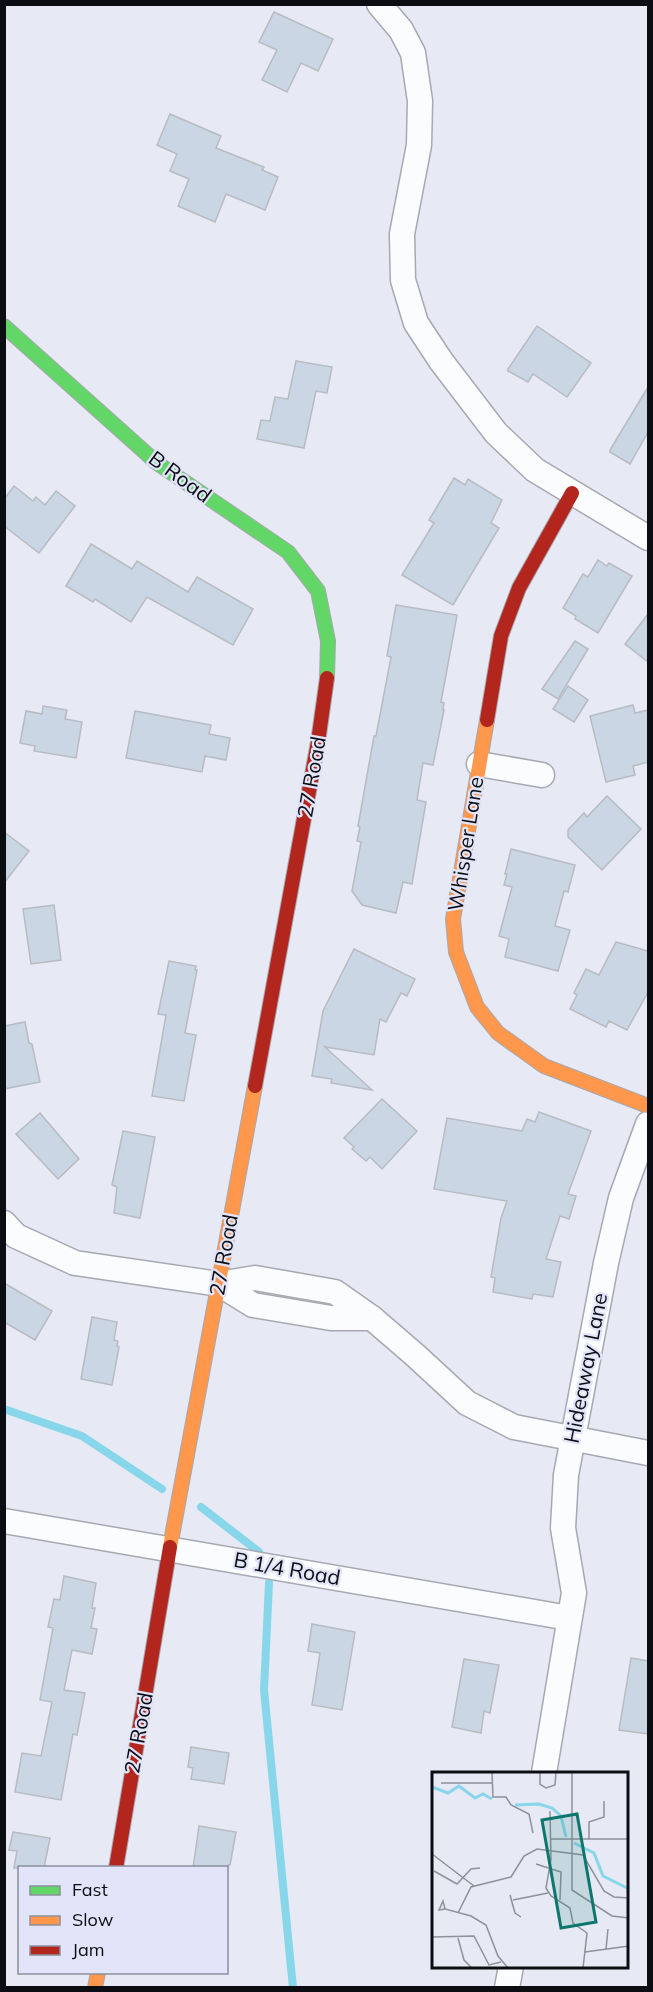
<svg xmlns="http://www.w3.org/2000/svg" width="653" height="1992" font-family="Mulish,sans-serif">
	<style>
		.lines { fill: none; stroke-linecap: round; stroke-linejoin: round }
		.stream { stroke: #87d6ea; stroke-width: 8 }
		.building { fill: #cbd6e4; stroke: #b7bbc2; stroke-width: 1.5 }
		.street-casing { stroke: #a7a8b1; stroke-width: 27 }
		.fast-casing { stroke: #a7a8b1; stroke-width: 16 }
		.slow-casing { stroke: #a7a8b1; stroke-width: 16 }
		.jam-casing { stroke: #a7a8b1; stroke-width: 16 }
		.street { stroke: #fbfcfd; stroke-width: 24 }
		.fast { stroke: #63d668; stroke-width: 14 }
		.slow { stroke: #ff974d; stroke-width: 14 }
		.jam { stroke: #b3261e; stroke-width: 14 }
		.labels { text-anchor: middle; stroke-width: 4.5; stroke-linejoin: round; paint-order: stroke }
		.street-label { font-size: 21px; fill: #0c0d13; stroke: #e2e5f9 }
		.inset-river { fill: none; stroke: #87d6ea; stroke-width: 3 }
		.inset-road { fill: none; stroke: #8f919a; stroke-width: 1.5 }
		.view { fill: #0f766e; fill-opacity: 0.15; stroke: #0f766e; stroke-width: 3 }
		.inset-edge { fill: none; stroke: #0c0d13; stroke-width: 3 }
	</style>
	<rect width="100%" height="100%" fill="#e7e9f4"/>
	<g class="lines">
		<g class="stream">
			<path d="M 4,1409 L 82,1436 L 162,1489"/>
			<path d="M 201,1507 L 259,1552"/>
			<path d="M 269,1583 L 264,1690 L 293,1988"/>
		</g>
	</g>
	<g class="building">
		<path d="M 274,12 L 333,39 L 318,71 L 301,63 L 287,92 L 262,80 L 277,50 L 259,42 Z"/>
		<path d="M 170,114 L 221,136 L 216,148 L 264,167 L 262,170 L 278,177 L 265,210 L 226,194 L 215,222 L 178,206 L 189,179 L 170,171 L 177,154 L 157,145 Z"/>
		<path d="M 537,326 L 591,363 L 567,397 L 533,374 L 528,382 L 508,371 L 508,369 Z"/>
		<path d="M 296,361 L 332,367 L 327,393 L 316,391 L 304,448 L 257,439 L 261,420 L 270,421 L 275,397 L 288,399 Z"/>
		<path d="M 648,387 L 648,432 L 630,464 L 610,452 L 610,450 Z"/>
		<path d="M 454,478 L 465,485 L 468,479 L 502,500 L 491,523 L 499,528 L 453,605 L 402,575 L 434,523 L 429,520 Z"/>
		<path d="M 14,486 L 33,501 L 36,497 L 45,505 L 56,491 L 75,506 L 39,553 L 4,526 L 4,499 Z"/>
		<path d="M 91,544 L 132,569 L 137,561 L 188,592 L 197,577 L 253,609 L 233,645 L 147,597 L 131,622 L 95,599 L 93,602 L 66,586 Z"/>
		<path d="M 598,560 L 607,566 L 609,563 L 632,576 L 598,633 L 575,619 L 576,616 L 563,608 L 583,574 L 588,577 Z"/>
		<path d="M 396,605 L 457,615 L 441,702 L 444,703 L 443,710 L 444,710 L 433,765 L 423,763 L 417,800 L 426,802 L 412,884 L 403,882 L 396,913 L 362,905 L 352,891 L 361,842 L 357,841 L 360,827 L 358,826 L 374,736 L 376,736 L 391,657 L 387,656 Z"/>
		<path d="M 648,614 L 648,662 L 625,644 Z"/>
		<path d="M 575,641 L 588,649 L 558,699 L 542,689 Z"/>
		<path d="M 568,686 L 588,700 L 574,722 L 553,709 Z"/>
		<path d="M 633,705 L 635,713 L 648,710 L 648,762 L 633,766 L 635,775 L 606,782 L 590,716 Z"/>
		<path d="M 43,706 L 67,710 L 65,719 L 82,722 L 76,758 L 34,751 L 35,746 L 20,743 L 26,711 L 42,714 Z"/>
		<path d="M 135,711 L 211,725 L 209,734 L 230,738 L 226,760 L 205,756 L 202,772 L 126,758 Z"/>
		<path d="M 607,796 L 641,829 L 602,870 L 568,837 L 568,830 L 584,813 L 587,817 Z"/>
		<path d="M 4,832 L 29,851 L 4,883 Z"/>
		<path d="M 511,849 L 575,865 L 568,892 L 564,891 L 555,926 L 570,930 L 558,971 L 505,957 L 509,939 L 499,936 L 512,887 L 504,885 L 507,874 L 505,874 Z"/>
		<path d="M 54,905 L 61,960 L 31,964 L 23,909 Z"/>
		<path d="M 616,942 L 648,951 L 648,992 L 627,1030 L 609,1021 L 606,1027 L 570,1009 L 577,995 L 574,993 L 586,969 L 599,975 Z"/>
		<path d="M 354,949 L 415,979 L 407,996 L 401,993 L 386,1022 L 380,1019 L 374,1055 L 325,1047 L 372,1090 L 331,1083 L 332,1079 L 312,1076 L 323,1011 Z"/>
		<path d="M 169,961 L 196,966 L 195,970 L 197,970 L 185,1033 L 196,1035 L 184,1101 L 152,1096 L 166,1015 L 158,1014 Z"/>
		<path d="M 25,1022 L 29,1043 L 32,1044 L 40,1082 L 4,1089 L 4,1026 Z"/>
		<path d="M 382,1099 L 417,1131 L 382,1169 L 370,1157 L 366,1161 L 352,1149 L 354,1147 L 344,1138 Z"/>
		<path d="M 539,1112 L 591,1131 L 568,1194 L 576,1196 L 569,1219 L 560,1216 L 546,1259 L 561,1262 L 553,1297 L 533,1294 L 532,1299 L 493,1292 L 495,1278 L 491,1277 L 501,1218 L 507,1201 L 434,1189 L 447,1118 L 522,1131 L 527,1119 L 535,1122 Z"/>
		<path d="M 40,1113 L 79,1159 L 58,1179 L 16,1134 Z"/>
		<path d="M 123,1131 L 155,1137 L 140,1218 L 114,1213 L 117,1187 L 112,1185 Z"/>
		<path d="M 4,1283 L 52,1311 L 35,1340 L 4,1322 Z"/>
		<path d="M 92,1317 L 117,1322 L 114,1340 L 118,1341 L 117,1346 L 119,1347 L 112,1385 L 81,1379 Z"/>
		<path d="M 64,1576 L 96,1583 L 92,1608 L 95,1608 L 91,1628 L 97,1629 L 92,1654 L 72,1650 L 64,1690 L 85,1693 L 77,1735 L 73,1734 L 61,1800 L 15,1792 L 22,1753 L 41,1756 L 52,1702 L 40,1700 L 53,1628 L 48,1627 L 54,1599 L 60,1600 Z"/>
		<path d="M 312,1624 L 355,1632 L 342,1710 L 312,1705 L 320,1653 L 308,1651 Z"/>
		<path d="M 631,1658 L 648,1661 L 648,1734 L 619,1730 Z"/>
		<path d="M 464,1659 L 499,1665 L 490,1713 L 484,1711 L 481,1733 L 452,1727 Z"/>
		<path d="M 191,1747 L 229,1753 L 224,1784 L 191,1779 L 193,1768 L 188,1767 Z"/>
		<path d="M 199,1826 L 236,1832 L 230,1865 L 228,1865 L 228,1868 L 193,1868 Z"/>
		<path d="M 13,1832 L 50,1838 L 44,1868 L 14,1868 L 17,1851 L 9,1850 Z"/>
	</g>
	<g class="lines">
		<defs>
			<g id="street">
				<path d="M 379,4 L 401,30 L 413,53 L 420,101 L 419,145 L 402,234 L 403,280 L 416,323 L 441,361 L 496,433 L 535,470 L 648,538"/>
				<path d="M 479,764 L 542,775"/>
				<path d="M 4,1223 L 16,1236 L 75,1263 L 219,1284 L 255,1278 L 335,1292 L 372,1318 L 415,1355 L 467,1403 L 514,1427 L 648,1453"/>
				<path d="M 219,1284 L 253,1305 L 331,1318 L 372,1318"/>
				<path d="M 4,1521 L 569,1618"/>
				<path d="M 544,1773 L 574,1593 L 563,1528 L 566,1475 L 606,1263 L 621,1198 L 648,1124"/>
				<path d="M 507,1988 L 511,1966"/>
			</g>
			<path id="fast" d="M 4,326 L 157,463 L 288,552 L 318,591 L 328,641 L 327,678"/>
			<g id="slow">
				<path d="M 487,720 L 453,919 L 456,952 L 477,1007 L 498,1033 L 544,1066 L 648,1106"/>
				<path d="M 170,1547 L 255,1086"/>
				<path d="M 95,1988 L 98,1972"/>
			</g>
			<g id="jam">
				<path d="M 487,720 L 501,636 L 519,588 L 572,493"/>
				<path d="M 255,1086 L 318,742 L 327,678"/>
				<path d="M 116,1868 L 170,1547"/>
			</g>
		</defs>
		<use href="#street" class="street-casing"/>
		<use href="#fast" class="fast-casing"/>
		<use href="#slow" class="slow-casing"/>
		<use href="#jam" class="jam-casing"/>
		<use href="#street" class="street"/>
		<use href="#fast" class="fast"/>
		<use href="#slow" class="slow"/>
		<use href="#jam" class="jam"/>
	</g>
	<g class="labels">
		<g class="street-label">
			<text transform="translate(180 477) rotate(36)" y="7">B Road</text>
			<text transform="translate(312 777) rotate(-80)" y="7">27 Road</text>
			<text transform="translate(466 844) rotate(-81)" y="7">Whisper Lane</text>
			<text transform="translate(224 1255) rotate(-80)" y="7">27 Road</text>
			<text transform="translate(586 1368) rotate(-79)" y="7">Hideaway Lane</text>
			<text transform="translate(287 1569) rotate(10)" y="7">B 1/4 Road</text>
			<text transform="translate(139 1733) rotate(-80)" y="7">27 Road</text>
		</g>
	</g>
	<g transform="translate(432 1772)">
		<rect width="196" height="196" fill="#e7e9f4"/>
		<path class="inset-river" d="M 0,15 L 16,21 L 27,14 L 43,26 L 51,22 L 60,27M 83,33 L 107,32 L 120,36 L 129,44 L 134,65M 142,71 L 162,81 L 171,104 L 197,117"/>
		<path class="inset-road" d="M 60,0 L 61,25 L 74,25 L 79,33 L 97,42 L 101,61M 108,0 L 108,12 L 114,16 L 123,13 L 124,0M 140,0 L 140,118 L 180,144 L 197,146M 9,11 L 61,11M 118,39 L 119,87 L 114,116 L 119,124 L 138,136 L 141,151 L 155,161 L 151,196M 118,67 L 197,67M 157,67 L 157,50 L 172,45 L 172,29M 0,82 L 42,114M 104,92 L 129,100 L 128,128M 2,99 L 25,112 L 39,97 L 48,96M 78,123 L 83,141 L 89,145M 81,128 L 116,121M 13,137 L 7,138 L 11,129 L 13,137 L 39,144 L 54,153 L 66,184 L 76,196M 26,141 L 39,115 L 79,105 L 92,84 L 105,77 L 151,83 L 172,119 L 182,125 L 197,126M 0,165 L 42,164 L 57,193 L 69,190M 26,166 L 32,188 L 40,196M 174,177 L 176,157M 153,180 L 197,174"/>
		<path class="view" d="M 145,42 L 164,150 L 129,156 L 110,48 Z"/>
		<rect width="196" height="196" class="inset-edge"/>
	</g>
	<rect width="653" height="1992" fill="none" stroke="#0c0d13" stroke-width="12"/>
	<rect x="18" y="1866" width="210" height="108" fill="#e2e5f9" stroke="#8c8f9d" stroke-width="1.5"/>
	<rect x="30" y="1886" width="30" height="9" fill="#63d668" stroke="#8c8f9d" stroke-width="1.5"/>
	<text x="72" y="1896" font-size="18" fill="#0c0d13">Fast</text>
	<rect x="30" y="1916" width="30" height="9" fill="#ff974d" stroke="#8c8f9d" stroke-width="1.5"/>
	<text x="72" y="1926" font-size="18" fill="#0c0d13">Slow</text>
	<rect x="30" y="1946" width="30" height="9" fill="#b3261e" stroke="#8c8f9d" stroke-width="1.5"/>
	<text x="72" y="1956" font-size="18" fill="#0c0d13">Jam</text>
</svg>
